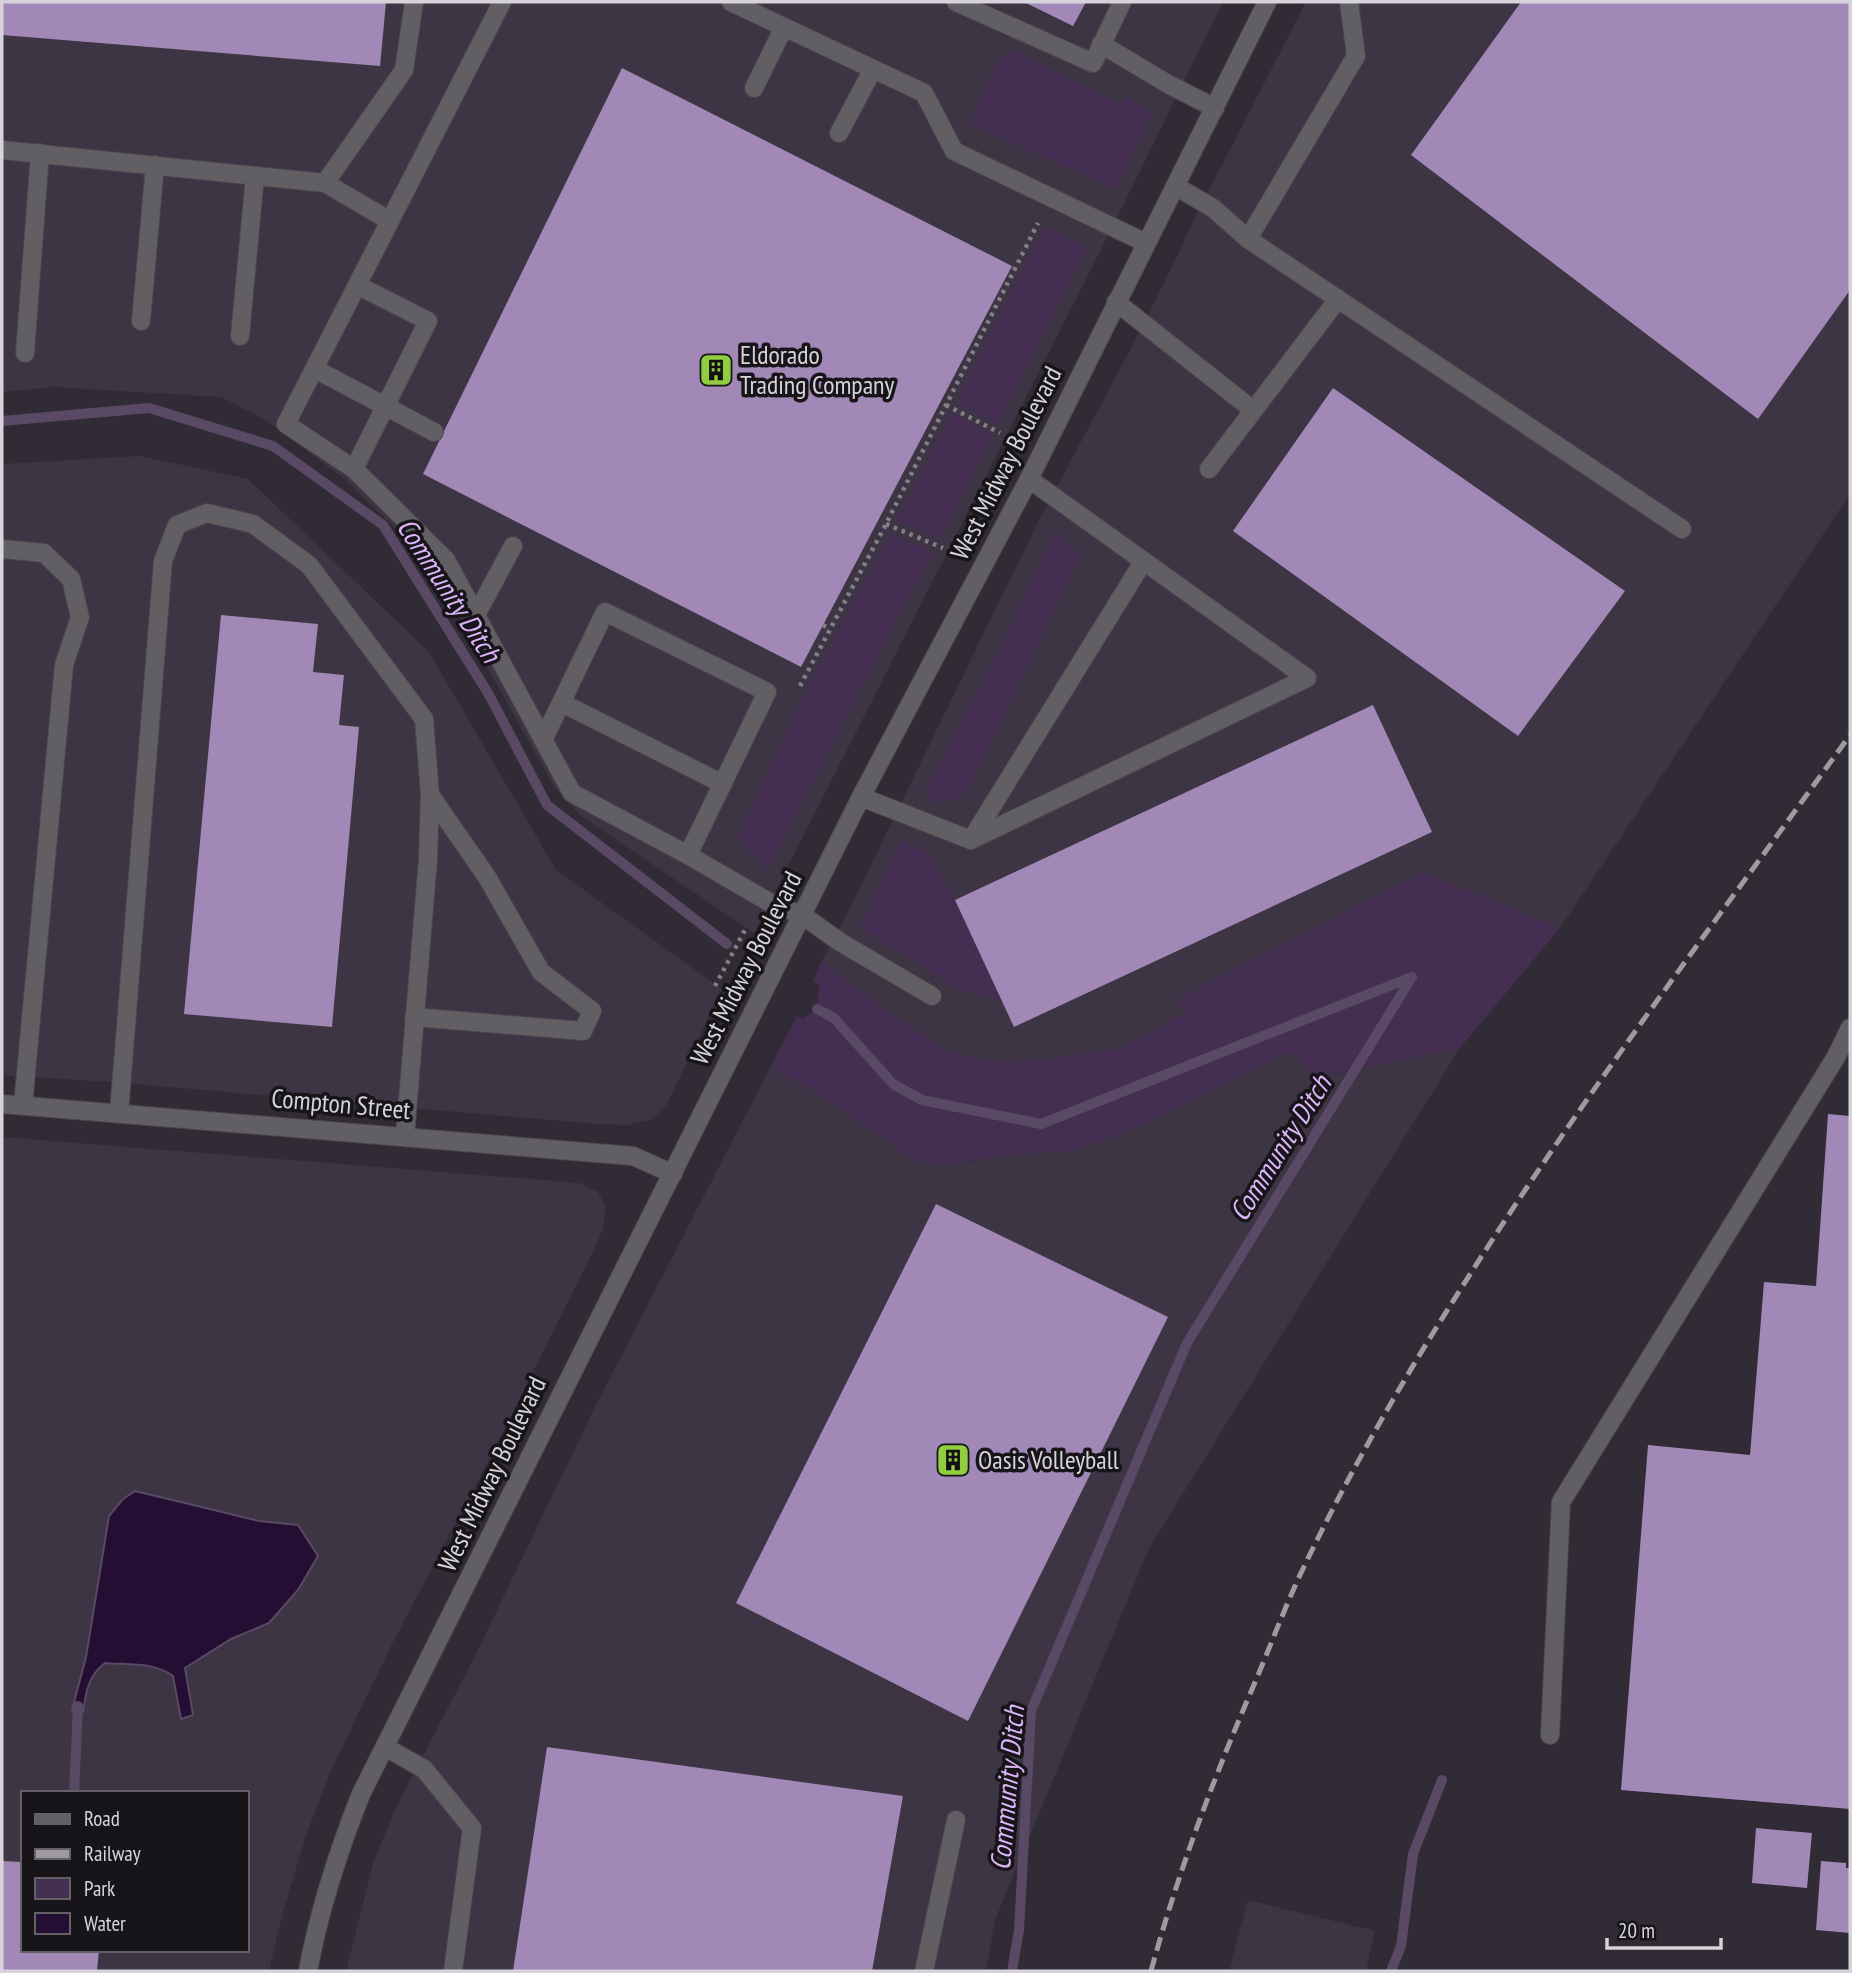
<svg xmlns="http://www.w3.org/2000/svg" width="1852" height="1973" font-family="'PT Sans Narrow',sans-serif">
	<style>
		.built { fill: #3d3544; fill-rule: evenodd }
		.green { fill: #442f53 }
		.water { fill: #250e33; stroke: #5a4965; stroke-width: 2 }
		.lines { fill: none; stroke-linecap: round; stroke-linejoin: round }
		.stream { stroke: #5a4965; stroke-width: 10 }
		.building { fill: #a288b6 }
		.minor-casing { stroke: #4c464f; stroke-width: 20 }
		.path { stroke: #847f87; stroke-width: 4.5; stroke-dasharray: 3.5 5; stroke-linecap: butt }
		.minor { stroke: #625f64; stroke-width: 18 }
		.rail { stroke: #9f9aa2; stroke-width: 5; stroke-dasharray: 14 7; stroke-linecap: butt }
		.labels { text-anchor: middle; stroke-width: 7; stroke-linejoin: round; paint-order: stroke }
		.poi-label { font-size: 26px; fill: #d7d3da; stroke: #171519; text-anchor: start }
		.street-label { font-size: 26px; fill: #d7d3da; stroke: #171519 }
		.water-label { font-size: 28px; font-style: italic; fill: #dcb5f9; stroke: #171519 }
	</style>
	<rect width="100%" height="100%" fill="#312b35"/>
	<g class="built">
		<path d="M 2,2 L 1223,2 L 1113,226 L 754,933 L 581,816 L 555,788 L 424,555 L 342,477 L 264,419 L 221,397 L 53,387 L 2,392 Z"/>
		<path d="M 1306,2 L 1850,2 L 1850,494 L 1560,928 L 1422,872 L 1178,999 L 1185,1013 L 1114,1050 L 1012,1063 L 973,1058 L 947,1050 L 902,1022 L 821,962 L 845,918 L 1038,522 L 1144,324 L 1203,202 Z"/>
		<path d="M 140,456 L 248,479 L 429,652 L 556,870 L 722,989 L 667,1104 L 651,1120 L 628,1125 L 596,1124 L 123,1083 L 2,1075 L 2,464 Z"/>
		<path d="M 1460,1048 L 1149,1548 L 995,1920 L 986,1971 L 346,1971 L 374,1860 L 398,1804 L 473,1660 L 596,1405 L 770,1068 L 811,1089 L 857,1120 L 968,1162 L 1014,1154 L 1073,1151 L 1115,1136 L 1192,1102 L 1292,1051 L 1315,1078 Z"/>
		<path d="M 2,1137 L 579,1183 L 598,1192 L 606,1207 L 603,1228 L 594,1250 L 481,1475 L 394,1640 L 332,1768 L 306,1835 L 281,1920 L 269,1971 L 2,1971 ZM 23,1793 L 247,1793 L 247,1950 L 23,1950 Z"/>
		<path d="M 1248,1900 L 1375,1931 L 1366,1971 L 1229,1971 Z"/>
	</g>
	<g class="green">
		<path d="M 1014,49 L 1120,104 L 1128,96 L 1153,112 L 1115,190 L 970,123 L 998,60 Z"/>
		<path d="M 1044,226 L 1087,248 L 998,424 L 956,402 Z"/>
		<path d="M 952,412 L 993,435 L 941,539 L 896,520 Z"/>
		<path d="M 1055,531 L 1081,555 L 970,786 L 958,799 L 935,803 L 925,791 L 1006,636 Z"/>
		<path d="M 891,532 L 935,553 L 906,601 L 768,870 L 745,848 L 738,836 L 806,689 Z"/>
		<path d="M 901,839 L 928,853 L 955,900 L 1002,1000 L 958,989 L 860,927 Z"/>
		<path d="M 1423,872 L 1560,928 L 1460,1048 L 1315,1078 L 1292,1051 L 1192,1102 L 1115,1136 L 1073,1151 L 1014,1154 L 940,1166 L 915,1160 L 811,1089 L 770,1068 L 797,1016 L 803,1019 L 817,1008 L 819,984 L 813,982 L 821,962 L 902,1022 L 946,1050 L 974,1058 L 1012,1063 L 1114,1050 L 1185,1013 L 1178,999 Z"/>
	</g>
	<path class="water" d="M 135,1491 L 259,1521 L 298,1525 L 318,1556 L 298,1590 L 269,1623 L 231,1639 L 185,1668 L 193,1715 L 181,1719 L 173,1676 C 155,1662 128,1665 105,1663 C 88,1676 86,1692 83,1712 L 72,1710 L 86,1657 L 109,1516 L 123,1499 Z"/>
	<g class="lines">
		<g class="stream">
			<path d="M 2,421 L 149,408 L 273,446 L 383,525 L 488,693 L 547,805 L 727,944"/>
			<path d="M 817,1009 L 834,1018 L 893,1084 L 922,1100 L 1041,1124 L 1412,977 L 1187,1343 L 1031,1711 L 1019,1930 L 1012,1971"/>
			<path d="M 74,1793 L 78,1706"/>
			<path d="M 1391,1971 L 1401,1946 L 1413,1854 L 1442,1780"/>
		</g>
	</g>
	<g class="building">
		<path d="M 2,2 L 386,2 L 380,66 L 2,35 Z"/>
		<path d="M 1024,2 L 1086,2 L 1073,26 Z"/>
		<path d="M 1521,2 L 1850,2 L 1850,290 L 1758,419 L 1411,155 Z"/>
		<path d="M 622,68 L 1012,266 L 801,667 L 423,474 Z"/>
		<path d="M 1333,388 L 1625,591 L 1518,736 L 1233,531 Z"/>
		<path d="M 221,615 L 318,624 L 313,672 L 344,675 L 339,725 L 359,727 L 332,1027 L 184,1014 Z"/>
		<path d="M 1373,705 L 1432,832 L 1014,1027 L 955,900 Z"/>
		<path d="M 1828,1114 L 1850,1116 L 1850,1809 L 1621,1790 L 1648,1445 L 1750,1455 L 1764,1282 L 1816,1286 Z"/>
		<path d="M 936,1204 L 1168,1317 L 968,1721 L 736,1603 Z"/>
		<path d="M 547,1747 L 903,1796 L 872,1971 L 513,1971 Z"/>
		<path d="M 1756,1828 L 1812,1833 L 1807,1888 L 1752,1883 Z"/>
		<path d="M 2,1861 L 23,1862 L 23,1950 L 99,1950 L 97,1971 L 2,1971 Z"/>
		<path d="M 1821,1861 L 1846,1863 L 1846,1868 L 1850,1868 L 1850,1933 L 1816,1930 Z"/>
	</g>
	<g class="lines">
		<defs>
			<g id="minor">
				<path d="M 502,2 L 286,424 L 354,469 L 446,560 L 572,793 L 688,855 L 769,902 L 802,915 L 840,942 L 932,996"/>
				<path d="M 731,2 L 924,93 L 954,151 L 1146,243"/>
				<path d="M 956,2 L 1093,63 L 1122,2"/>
				<path d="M 1101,44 L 1168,84 L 1215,108"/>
				<path d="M 754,88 L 784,27"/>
				<path d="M 839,133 L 873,69"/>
				<path d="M 2,150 L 325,183 L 390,221"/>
				<path d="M 325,183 L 404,70 L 414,2"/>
				<path d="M 1175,186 L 1213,208 L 1248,239 L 1682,529"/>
				<path d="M 1248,239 L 1356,56 L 1349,2"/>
				<path d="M 1116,302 L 1253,410"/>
				<path d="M 141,321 L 155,165"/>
				<path d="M 240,336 L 255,176"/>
				<path d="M 25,353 L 40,153"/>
				<path d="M 315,369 L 434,432"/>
				<path d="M 354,469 L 428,321 L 357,285"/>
				<path d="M 1209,469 L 1338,299"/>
				<path d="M 2,549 L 44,553 L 71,579 L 80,617 L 64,665 L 23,1105"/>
				<path d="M 476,615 L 513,546"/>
				<path d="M 562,703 L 723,784"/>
				<path d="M 543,740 L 605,612 L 767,692 L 688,855"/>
				<path d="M 861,797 L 971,840 L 1307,678 L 1029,479"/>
				<path d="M 971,840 L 1143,562"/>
				<path d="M 414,1017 L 583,1031 L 592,1011 L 541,972 L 487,877 L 430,795"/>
				<path d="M 2,1104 L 633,1156 L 673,1174"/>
				<path d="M 119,1113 L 163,561 L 177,525 L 207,513 L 253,524 L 309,565 L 424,719 L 430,795 L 428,859 L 405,1136"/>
				<path d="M 1550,1735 L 1561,1502 L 1836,1057 L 1850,1028"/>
				<path d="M 385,1747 L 424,1769 L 472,1828 L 453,1971"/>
				<path d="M 308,1971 C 319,1910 338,1852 361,1794 L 861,797 L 1029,479 L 1267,2"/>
				<path d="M 924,1971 L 956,1820"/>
			</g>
		</defs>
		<use href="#minor" class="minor-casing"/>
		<g class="path">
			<path d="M 946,405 L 1000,433"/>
			<path d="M 886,524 L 943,548"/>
			<path d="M 823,625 L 829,629"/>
			<path d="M 800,686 L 886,524 L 1038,223"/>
			<path d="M 715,986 L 746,928"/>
		</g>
		<use href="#minor" class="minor"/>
		<path class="rail" d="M 1151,1971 C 1177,1876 1211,1785 1250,1694 C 1267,1655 1282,1614 1300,1575 C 1347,1476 1403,1379 1462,1287 C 1582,1097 1719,917 1850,735"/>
	</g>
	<defs>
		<symbol id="building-square" viewBox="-11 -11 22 22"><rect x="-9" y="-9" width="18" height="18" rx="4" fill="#90cd40" stroke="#171519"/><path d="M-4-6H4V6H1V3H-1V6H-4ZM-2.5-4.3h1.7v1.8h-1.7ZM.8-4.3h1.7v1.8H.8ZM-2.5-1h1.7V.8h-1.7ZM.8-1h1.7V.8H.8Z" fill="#111"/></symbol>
	</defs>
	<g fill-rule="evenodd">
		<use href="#building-square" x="697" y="351" width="38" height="38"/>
		<use href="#building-square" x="934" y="1441" width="38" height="38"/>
	</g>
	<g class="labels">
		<g class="poi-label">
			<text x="740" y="364">Eldorado<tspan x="740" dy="30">Trading Company</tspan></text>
			<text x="978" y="1469">Oasis Volleyball</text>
		</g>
		<g class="street-label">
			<text transform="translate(1006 463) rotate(-63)" y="9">West Midway Boulevard</text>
			<text transform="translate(746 968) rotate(-63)" y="9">West Midway Boulevard</text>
			<text transform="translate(341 1104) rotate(5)" y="9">Compton Street</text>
			<text transform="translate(492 1474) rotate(-64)" y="9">West Midway Boulevard</text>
		</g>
		<g class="water-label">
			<text transform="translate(449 590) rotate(57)" y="10">Community Ditch</text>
			<text transform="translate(1280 1148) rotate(-58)" y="10">Community Ditch</text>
			<text transform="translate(1007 1788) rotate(-85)" y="10">Community Ditch</text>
		</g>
	</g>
	<rect width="1852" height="1973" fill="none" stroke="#d7d3da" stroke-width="7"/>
	<rect x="21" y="1791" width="228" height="161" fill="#171519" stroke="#646166" stroke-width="2"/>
	<rect x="35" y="1814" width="35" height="10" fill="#625f64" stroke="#646166" stroke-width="2"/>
	<text x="84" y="1826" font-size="21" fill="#d7d3da">Road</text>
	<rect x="35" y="1849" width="35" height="10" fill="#9f9aa2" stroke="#646166" stroke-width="2"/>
	<text x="84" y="1861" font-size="21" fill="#d7d3da">Railway</text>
	<rect x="35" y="1878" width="35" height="21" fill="#442f53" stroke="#646166" stroke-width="2"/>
	<text x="84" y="1896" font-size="21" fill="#d7d3da">Park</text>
	<rect x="35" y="1913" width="35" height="21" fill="#250e33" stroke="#646166" stroke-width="2"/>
	<text x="84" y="1931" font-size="21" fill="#d7d3da">Water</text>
	<path d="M1607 1938v10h114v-10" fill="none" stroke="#d7d3da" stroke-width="3.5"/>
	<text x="1618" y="1938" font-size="21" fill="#d7d3da" stroke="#171519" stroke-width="5" paint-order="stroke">20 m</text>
</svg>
